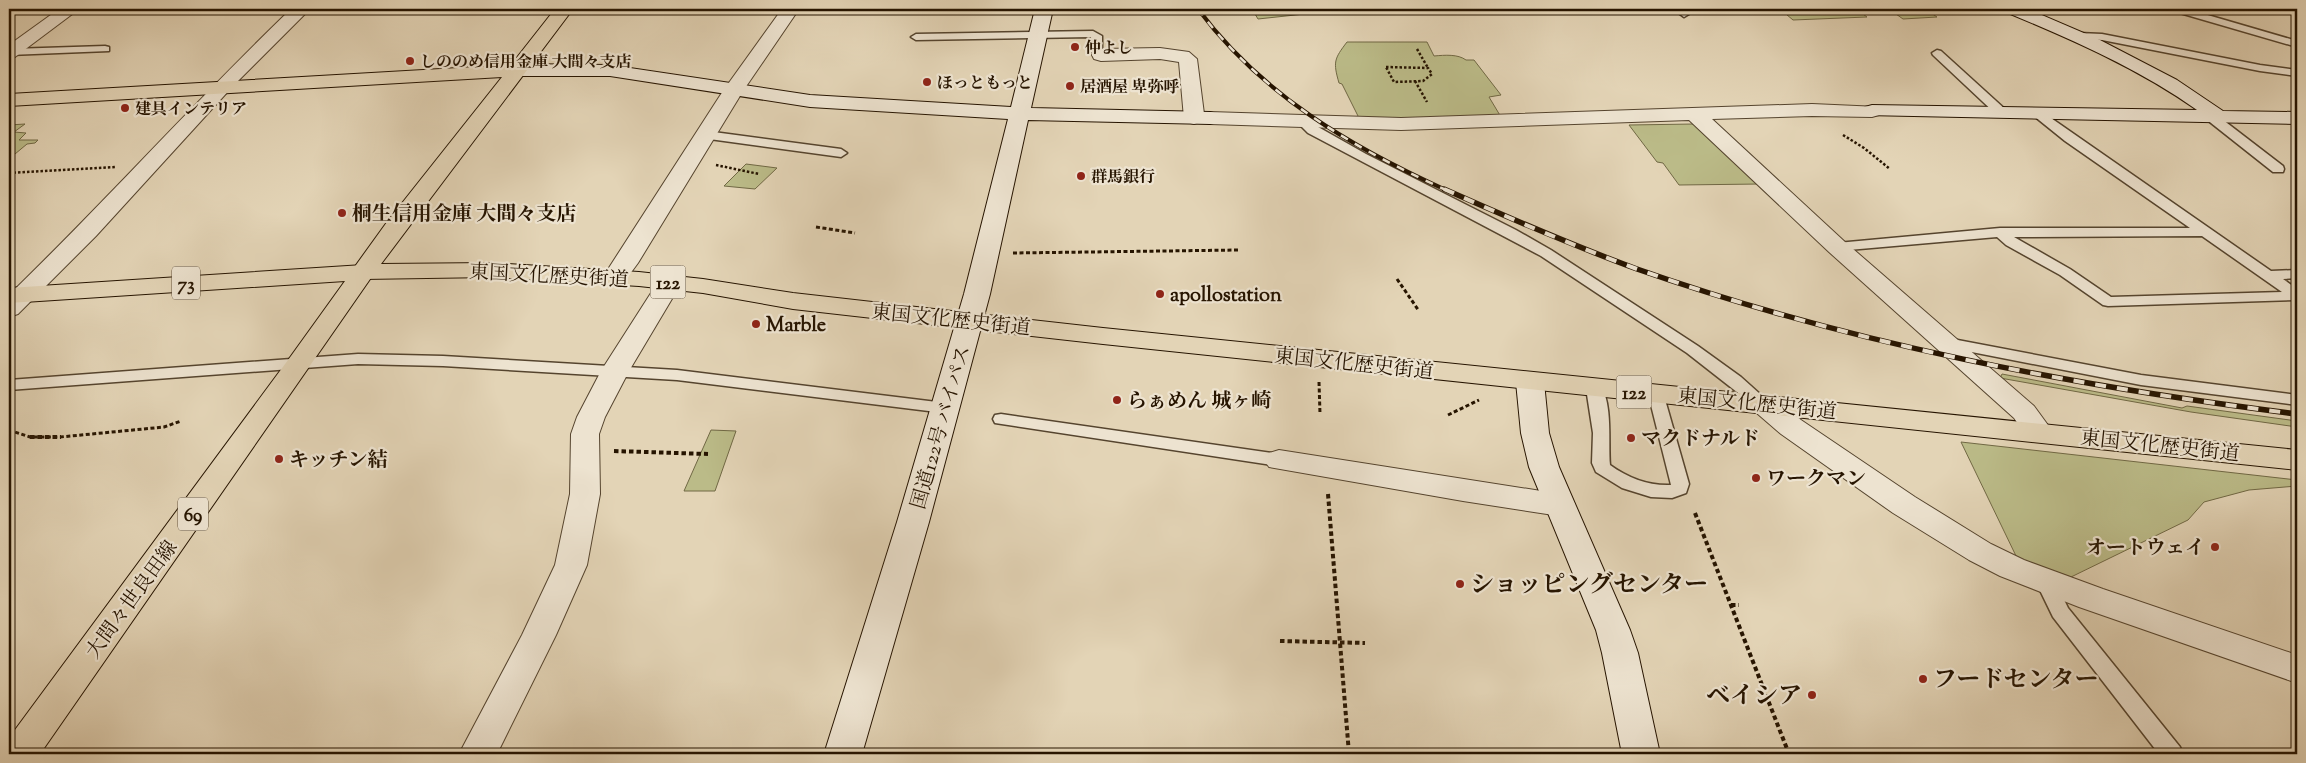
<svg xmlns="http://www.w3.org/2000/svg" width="2306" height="763" font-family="'Sorts Mill Goudy','Noto Serif JP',serif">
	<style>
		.green { fill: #bb8; stroke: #706844 }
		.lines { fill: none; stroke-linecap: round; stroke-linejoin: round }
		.lane-casing { stroke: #55442e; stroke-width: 3 }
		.street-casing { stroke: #55442e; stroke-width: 2 }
		.secondary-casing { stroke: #261400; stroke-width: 2 }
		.primary-casing { stroke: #261400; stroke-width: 2 }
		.highway-casing { stroke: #261400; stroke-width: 2 }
		.path-far2 { stroke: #261400; stroke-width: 2.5; stroke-dasharray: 2.5 2; stroke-linecap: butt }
		.path-far1 { stroke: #261400; stroke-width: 3; stroke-dasharray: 4 2.5; stroke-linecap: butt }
		.path { stroke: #261400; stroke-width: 4; stroke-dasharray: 4.5 3; stroke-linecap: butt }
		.lane { fill: #ede3d0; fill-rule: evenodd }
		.street { fill: #ede3d0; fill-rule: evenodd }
		.secondary { fill: #ede3d0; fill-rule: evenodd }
		.primary { fill: #e3d4b6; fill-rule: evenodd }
		.highway { fill: #e3d4b6; fill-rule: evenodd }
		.rail-far1-casing { stroke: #261400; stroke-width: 4 }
		.rail-casing { stroke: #261400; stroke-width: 5.5 }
		.rail-far1 { stroke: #ede3d0; stroke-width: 2.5; stroke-dasharray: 8; stroke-linecap: butt }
		.rail { stroke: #ede3d0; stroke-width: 4; stroke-dasharray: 11; stroke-linecap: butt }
		.poi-dot { fill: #8f2418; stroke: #ede3d0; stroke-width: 2 }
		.labels { text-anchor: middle; stroke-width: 4.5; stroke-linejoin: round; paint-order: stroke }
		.far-poi-label { font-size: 16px; font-weight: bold; fill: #261400; stroke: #ede3d0; text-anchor: start }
		.shield { fill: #ede3d0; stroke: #62523e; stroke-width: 1 }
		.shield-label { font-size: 19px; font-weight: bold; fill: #261400 }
		.poi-label { font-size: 20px; font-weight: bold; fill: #261400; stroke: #ede3d0; text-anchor: start }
		.street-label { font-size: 20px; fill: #261400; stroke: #ede3d0 }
		.near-poi-label { font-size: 24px; font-weight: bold; fill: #261400; stroke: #ede3d0; text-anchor: start }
	</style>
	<rect width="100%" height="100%" fill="#e3d4b6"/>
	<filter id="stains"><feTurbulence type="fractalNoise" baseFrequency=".004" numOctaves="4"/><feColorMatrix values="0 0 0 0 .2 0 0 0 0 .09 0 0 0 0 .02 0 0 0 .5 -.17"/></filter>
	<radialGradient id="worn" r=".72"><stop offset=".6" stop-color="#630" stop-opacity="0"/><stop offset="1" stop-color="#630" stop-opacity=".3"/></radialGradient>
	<g class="green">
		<path d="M 1252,9 L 1351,9 L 1258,19 Z"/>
		<path d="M 1780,9 L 1856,9 L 1867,17 L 1793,20 Z"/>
		<path d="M 1889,9 L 1925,9 L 1937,17 L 1903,19 Z"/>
		<path d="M 1347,42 L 1427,42 L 1434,56 C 1445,55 1458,54 1466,60 L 1474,60 L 1501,95 L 1489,97 L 1501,117 L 1446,119 L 1359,118 L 1342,84 L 1339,83 C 1333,62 1334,59 1347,42 Z"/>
		<path d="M 25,124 L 14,132 L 26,133 L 19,140 L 38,140 L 35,143 L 27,144 L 9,159 L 9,125 Z"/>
		<path d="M 1693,124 L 1760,184 L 1679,185 L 1663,163 L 1657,162 L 1629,125 Z"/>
		<path d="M 746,164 L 777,168 L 755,189 L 724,186 Z"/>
		<path d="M 2002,374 L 2182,408 L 2187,406 L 2297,421 L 2297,427 L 2191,412 L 2000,378 Z"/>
		<path d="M 711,430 L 736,431 L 715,491 L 684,491 Z"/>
		<path d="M 1961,442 L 2297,480 L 2297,486 L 2249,490 L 2204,502 L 2188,520 L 2071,577 L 2017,558 Z"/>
	</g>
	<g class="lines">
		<defs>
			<g id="lane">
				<path d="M 27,9 L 153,9 L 148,12 L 32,12 Z"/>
				<path d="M 1673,9 L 1684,9 L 1689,14 L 1684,17 Z"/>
				<path d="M 2172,9 L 2187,9 L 2297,41 L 2297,47 L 2173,11 Z"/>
				<path d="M 1093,31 L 1102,36 L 1102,51 L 1106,55 L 1105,57 L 1097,57 L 1092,52 L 1091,37 L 916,40 L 911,37 L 916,34 Z"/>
				<path d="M 2079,33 L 2102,34 L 2260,65 L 2297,70 L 2297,76 L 2260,71 L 2102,40 L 2075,38 L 2075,34 Z"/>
				<path d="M 105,46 L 109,47 L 109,51 L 9,55 L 9,49 L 11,49 Z"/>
				<path d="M 1937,50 L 1941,51 L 2006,110 L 2008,113 L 2006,116 L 1998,116 L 1933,55 L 1932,53 Z"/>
				<path d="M 2038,109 L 2271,271 L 2297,270 L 2297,278 L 2283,279 L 2297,289 L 2297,300 L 2108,306 L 2103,305 L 2060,275 L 2006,245 L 1997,237 L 1837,251 L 1830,247 L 1837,243 L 2000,228 L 2190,228 L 2065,141 L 2034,116 L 2032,113 ZM 2202,236 L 2282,292 L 2111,297 L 2070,269 L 2014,237 Z"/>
				<path d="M 2210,112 L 2214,113 L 2283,166 L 2284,169 L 2283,172 L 2273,172 L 2206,119 L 2204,116 L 2206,113 Z"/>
				<path d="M 1304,119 L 1366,154 L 1516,230 L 1551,250 L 1698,346 L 1741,377 L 1770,403 L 1768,407 L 1756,407 L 1687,353 L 1541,256 L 1308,133 L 1298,123 Z"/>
				<path d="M 706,131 L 841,149 L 847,153 L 841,157 L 702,138 L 700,135 L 702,132 Z"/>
				<path d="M 1947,338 L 2141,375 L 2297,395 L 2297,405 L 2141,385 L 1941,346 L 1939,343 L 1941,340 Z"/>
				<path d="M 358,354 L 443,356 L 677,370 L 945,403 L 951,404 L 953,408 L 951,412 L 945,413 L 677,380 L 443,366 L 358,364 L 9,390 L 9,380 Z"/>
				<path d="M 1594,383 L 1600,384 C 1613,404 1608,443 1610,465 C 1628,478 1649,486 1671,485 L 1648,393 L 1650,389 L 1662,389 L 1689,484 L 1686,493 L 1672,498 L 1651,497 L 1622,488 L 1596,472 L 1592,463 L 1593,433 L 1586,388 L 1588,384 Z"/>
				<path d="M 1001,414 L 1279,454 L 1285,456 L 1288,460 L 1285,464 L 1279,466 L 995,423 L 993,419 L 995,415 Z"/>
				<path d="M 2046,575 L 2053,577 L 2068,608 L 2180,747 L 2183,754 L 2159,754 L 2053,617 L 2036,582 L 2039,577 Z"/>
			</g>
			<g id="street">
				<path d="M 59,9 L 79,9 L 15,57 L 9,58 L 9,45 Z"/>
				<path d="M 291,9 L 310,9 L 233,86 L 96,236 L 18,314 L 9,317 L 9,295 C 105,202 194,102 291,9 Z"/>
				<path d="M 782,9 L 799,9 L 743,91 L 638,263 L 624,282 L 615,284 L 606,282 L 603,277 L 723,91 Z"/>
				<path d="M 1160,48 L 1189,52 L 1197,59 L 1204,114 L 1210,112 L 1401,118 L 1812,104 L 1879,107 L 1882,111 L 1879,115 L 1872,117 L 1812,116 L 1712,119 L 1845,242 L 2034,406 L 2053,432 L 2049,439 C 2028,444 2025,434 2014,418 L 1829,252 L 1689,120 L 1401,130 L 1210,124 L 1202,121 L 1194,124 L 1187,122 L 1184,118 L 1179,62 L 1160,59 L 1101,61 L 1094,59 L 1092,55 L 1094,51 L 1101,49 Z"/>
				<path d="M 670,275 L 679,277 L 682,282 L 629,371 L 605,417 L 599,434 L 600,494 L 587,565 L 556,635 L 497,754 L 459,754 L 522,635 L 555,565 L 570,494 L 571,434 L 577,417 L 601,371 L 658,282 L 661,277 Z"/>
				<path d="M 1762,394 L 1772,397 L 1801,420 L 1915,497 L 1991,544 L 2024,560 L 2103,589 L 2297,655 L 2297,683 L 2079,607 L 2000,576 L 1969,560 L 1893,513 L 1781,434 L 1752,409 L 1748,403 L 1752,397 Z"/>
				<path d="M 1279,450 L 1560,494 L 1571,497 L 1575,505 L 1571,513 L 1560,516 L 1463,501 L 1269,467 L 1264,460 L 1269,453 Z"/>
			</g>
			<g id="secondary">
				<path d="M 1035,9 L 1053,9 L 1031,108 L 1210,112 L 1217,114 L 1220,118 L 1217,122 L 1210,124 L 1028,120 L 990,294 L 929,522 L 862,754 L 824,754 L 897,522 L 964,294 L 1008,119 L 810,107 L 610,76 L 517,76 L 510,74 L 508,70 L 510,66 L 517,64 L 610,65 L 810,95 L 1011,107 Z"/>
				<path d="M 2005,9 L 2028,9 L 2100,40 L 2177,80 L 2223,111 L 2297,112 L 2297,124 L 1865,115 L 1862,111 L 1865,107 L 1872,105 L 2197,110 C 2139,69 2073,40 2008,13 Z"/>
				<path d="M 1530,374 L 1540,376 L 1544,382 L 1549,433 L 1559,467 L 1630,630 L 1638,653 L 1660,754 L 1622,754 L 1602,653 L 1596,630 L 1529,467 L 1521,433 L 1516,382 L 1520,376 Z"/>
			</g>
			<path id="primary" d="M 363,265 L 372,267 L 375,272 L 40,754 L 9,754 L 9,738 L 291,356 L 345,281 L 9,303 L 9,288 Z"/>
			<path id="highway" d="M 555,9 L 573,9 L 381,264 L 491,263 L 639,272 L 703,279 L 793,293 L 1103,328 L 2297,450 L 2297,470 L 1103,344 L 793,309 L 703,293 L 639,286 L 491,277 L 363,279 L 354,277 L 351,272 L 387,222 L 502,77 L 9,106 L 9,94 L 511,65 Z"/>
		</defs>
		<use href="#lane" class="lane-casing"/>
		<use href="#street" class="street-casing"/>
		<use href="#secondary" class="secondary-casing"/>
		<use href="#primary" class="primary-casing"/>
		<use href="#highway" class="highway-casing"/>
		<g class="path-far2">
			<path d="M 1417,49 L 1428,68"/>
			<path d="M 1386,67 L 1428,68 L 1432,74 L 1423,81 L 1394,82 Z"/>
			<path d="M 1415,81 L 1427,102"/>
			<path d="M 1843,135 L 1864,148 L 1890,169"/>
			<path d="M 716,165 L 759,174"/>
			<path d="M 9,173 L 115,167"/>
		</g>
		<g class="path-far1">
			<path d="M 816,227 L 855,233"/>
			<path d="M 1013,253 L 1239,250"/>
			<path d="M 1397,279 L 1419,311"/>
			<path d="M 1319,382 L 1320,414"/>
			<path d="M 1448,415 L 1479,400"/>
			<path d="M 9,430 L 30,437 L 60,437 L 164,427 L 181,421"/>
		</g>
		<g class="path">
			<path d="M 30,437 L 61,437"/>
			<path d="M 614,451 L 708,454"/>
			<path d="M 1328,494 L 1349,754"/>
			<path d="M 1695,513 L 1789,754"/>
			<path d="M 1731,605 L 1739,605"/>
			<path d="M 1280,641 L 1365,643"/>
		</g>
		<use href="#lane" class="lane"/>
		<use href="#street" class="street"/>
		<use href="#secondary" class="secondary"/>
		<use href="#primary" class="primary"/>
		<use href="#highway" class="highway"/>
		<defs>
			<path id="rail-far1" d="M 1198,9 C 1261,94 1351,147 1446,190"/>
			<path id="rail" d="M 1444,189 C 1507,217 1571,245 1637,269 C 1851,344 2073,386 2297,414"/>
		</defs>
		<use href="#rail-far1" class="rail-far1-casing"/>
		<use href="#rail" class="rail-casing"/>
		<use href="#rail-far1" class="rail-far1"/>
		<use href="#rail" class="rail"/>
	</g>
	<g class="poi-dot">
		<circle cx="1075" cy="47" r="5"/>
		<circle cx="410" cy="61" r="5"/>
		<circle cx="927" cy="82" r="5"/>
		<circle cx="1070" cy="86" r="5"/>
		<circle cx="125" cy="108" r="5"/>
		<circle cx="1081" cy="176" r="5"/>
		<circle cx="342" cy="213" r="5"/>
		<circle cx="1160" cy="294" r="5"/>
		<circle cx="756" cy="324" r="5"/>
		<circle cx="1117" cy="400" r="5"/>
		<circle cx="1631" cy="438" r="5"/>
		<circle cx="279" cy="459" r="5"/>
		<circle cx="1756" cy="478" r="5"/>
		<circle cx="2215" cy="547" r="5"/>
		<circle cx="1460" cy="584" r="5"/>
		<circle cx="1923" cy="679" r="5"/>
		<circle cx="1812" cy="695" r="5"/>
	</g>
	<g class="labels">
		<g class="far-poi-label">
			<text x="1085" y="53">仲よし</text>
			<text x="420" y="67">しののめ信用金庫 大間々支店</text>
			<text x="937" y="88">ほっともっと</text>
			<text x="1080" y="92">居酒屋 卑弥呼</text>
			<text x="135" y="114">建具インテリア</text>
			<text x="1091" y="182">群馬銀行</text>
		</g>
		<g class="shield">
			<rect x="650.5" y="265.5" width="35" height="33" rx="4"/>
			<rect x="172" y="266.5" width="28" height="33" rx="4"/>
			<rect x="1616.5" y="375.5" width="35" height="33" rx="4"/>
			<rect x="178" y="497.5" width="30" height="33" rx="4"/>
		</g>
		<g class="shield-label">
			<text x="668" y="289">122</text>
			<text x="186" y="290">73</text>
			<text x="1634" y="399">122</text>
			<text x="193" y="521">69</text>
		</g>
		<g class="poi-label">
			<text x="352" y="220">桐生信用金庫 大間々支店</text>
			<text x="1170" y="301">apollostation</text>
			<text x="766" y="331">Marble</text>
			<text x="1127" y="407">らぁめん 城ヶ崎</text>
			<text x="1641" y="445">マクドナルド</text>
			<text x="289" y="466">キッチン結</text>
			<text x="1766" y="485">ワークマン</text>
			<text x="2205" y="554" text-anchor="end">オートウェイ</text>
		</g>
		<g class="street-label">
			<text transform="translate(549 275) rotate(3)" y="7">東国文化歴史街道</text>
			<text transform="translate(951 319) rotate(6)" y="7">東国文化歴史街道</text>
			<text transform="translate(1354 363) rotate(6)" y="7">東国文化歴史街道</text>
			<text transform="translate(1757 403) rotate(6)" y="7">東国文化歴史街道</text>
			<text transform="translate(940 427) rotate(-74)" y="7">国道122号 バイパス</text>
			<text transform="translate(2160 445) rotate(6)" y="7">東国文化歴史街道</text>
			<text transform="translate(131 599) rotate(-54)" y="7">大間々世良田線</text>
		</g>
		<g class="near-poi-label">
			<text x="1470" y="592">ショッピングセンター</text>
			<text x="1933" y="687">フードセンター</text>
			<text x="1802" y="703" text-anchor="end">ベイシア</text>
		</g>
	</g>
	<rect width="2306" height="763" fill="none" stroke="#e3d4b6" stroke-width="30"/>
	<rect x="10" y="10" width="2286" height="743" fill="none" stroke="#261400" stroke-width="2.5"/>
	<rect x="15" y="15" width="2276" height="733" fill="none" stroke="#261400"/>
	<rect width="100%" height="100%" filter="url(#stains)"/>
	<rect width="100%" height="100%" fill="url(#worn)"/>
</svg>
